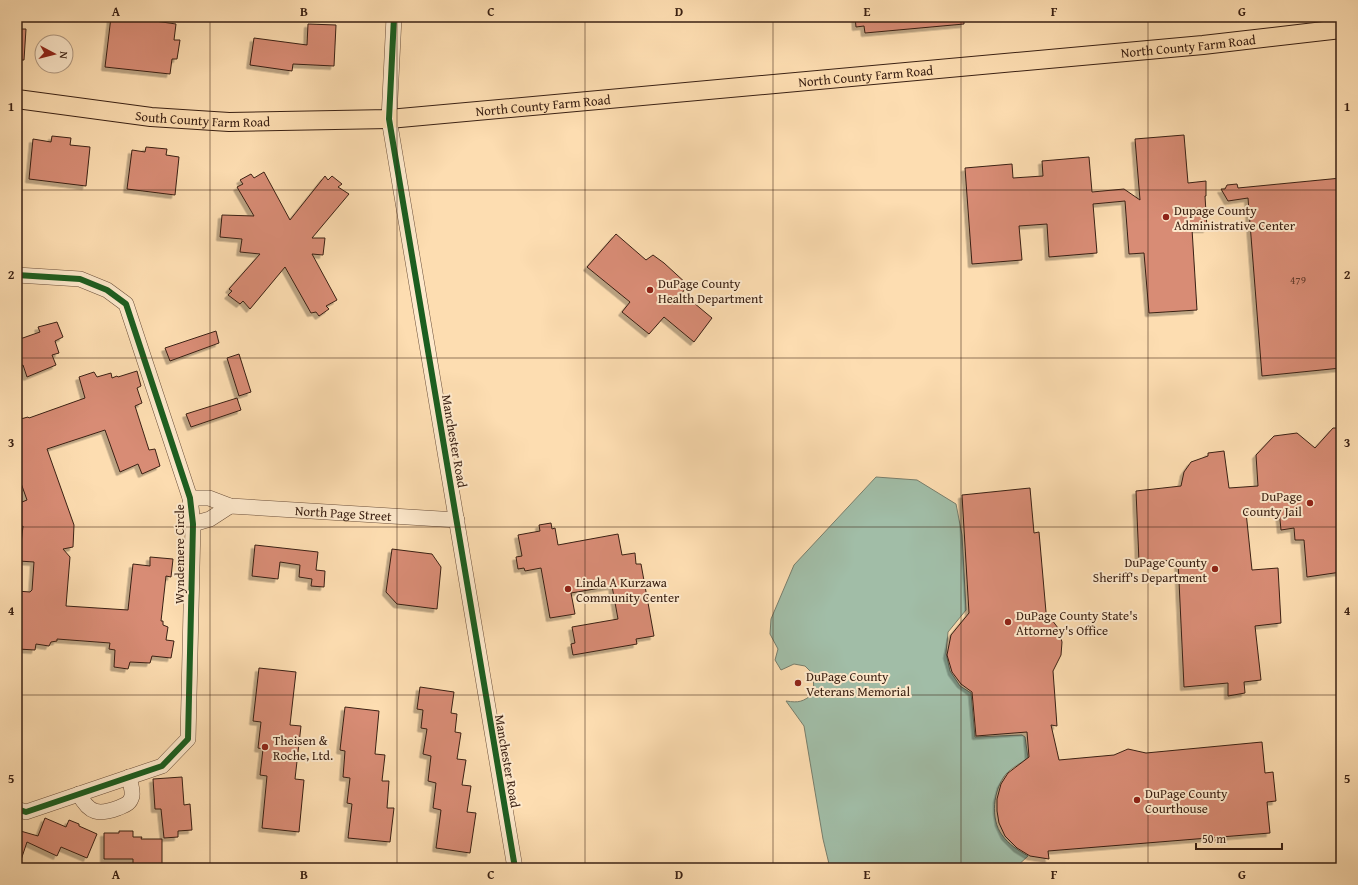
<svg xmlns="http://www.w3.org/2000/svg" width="1358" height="885" font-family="'Gentium Book Plus',serif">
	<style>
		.water { fill: #a1bda7; stroke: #787e6c }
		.building { fill: #d88c75; stroke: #3a2013; filter: url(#shadow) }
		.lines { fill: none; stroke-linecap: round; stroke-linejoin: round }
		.minor-casing { stroke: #6b4f3a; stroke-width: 16 }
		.major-casing { stroke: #3a2013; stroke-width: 20 }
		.minor { stroke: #fee9cc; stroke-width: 15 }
		.major { stroke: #fdddb1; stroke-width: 18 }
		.cycleway-casing { stroke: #fee9cc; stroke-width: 8 }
		.cycleway { stroke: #1b5e20; stroke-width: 6 }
		.grid { fill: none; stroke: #3a2013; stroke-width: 1; stroke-opacity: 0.55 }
		.poi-dot { fill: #8f2418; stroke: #fee9cc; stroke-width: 1.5 }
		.labels { text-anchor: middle; stroke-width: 4; stroke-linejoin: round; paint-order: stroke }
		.number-label { font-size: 11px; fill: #623b2c }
		.street-label { font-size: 13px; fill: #3a2013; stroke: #fee9cc }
		.poi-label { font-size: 13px; fill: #3a2013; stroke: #fee9cc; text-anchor: start }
		.neatline { fill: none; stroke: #3a2013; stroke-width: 1.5 }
		.grid-label { font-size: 13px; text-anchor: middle; font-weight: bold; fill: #3a2013 }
	</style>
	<defs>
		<filter id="shadow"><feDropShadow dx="-3.5" dy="3.5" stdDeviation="0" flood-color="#0004"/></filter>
	</defs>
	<rect width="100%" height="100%" fill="#fdddb1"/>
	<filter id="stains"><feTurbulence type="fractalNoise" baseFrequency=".005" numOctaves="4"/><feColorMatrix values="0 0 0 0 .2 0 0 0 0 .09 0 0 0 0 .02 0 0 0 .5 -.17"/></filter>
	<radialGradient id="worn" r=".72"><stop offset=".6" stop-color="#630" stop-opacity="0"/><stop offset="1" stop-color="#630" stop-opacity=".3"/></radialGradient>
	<path class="water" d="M 876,477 L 917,480 L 956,504 L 962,535 L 966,610 L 948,632 L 946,653 L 950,671 L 960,686 L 971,693 L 975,737 L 1022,735 L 1025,737 L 1028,758 C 1021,763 1011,768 1006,774 C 993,790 990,819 1002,835 C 1009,845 1018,850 1028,856 L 1015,868 L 830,868 L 823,839 L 804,726 L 786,701 C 799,703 803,702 814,693 L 813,674 L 805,666 L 794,664 L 781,670 L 775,660 L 778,649 L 770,634 L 771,619 L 794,565 Z"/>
	<g class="building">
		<path d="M 111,17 L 127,17 L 176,24 L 174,40 L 180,40 L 177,59 L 172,59 L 170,74 L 105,67 Z"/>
		<path d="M 855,17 L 964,17 L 964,24 L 865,33 L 864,26 L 856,27 Z"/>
		<path d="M 308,24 L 336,25 L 334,66 L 293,64 L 292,71 L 250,65 L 254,38 L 307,45 Z"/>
		<path d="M 17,29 L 26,29 L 24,60 L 17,60 Z"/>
		<path d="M 1184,135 L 1188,183 L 1206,181 L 1206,196 L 1205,196 L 1207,229 L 1192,229 L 1197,310 L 1149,313 L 1144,253 L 1129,254 L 1125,201 L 1093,204 L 1097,253 L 1049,257 L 1047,224 L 1019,226 L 1022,260 L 972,264 L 965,168 L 1012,164 L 1013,178 L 1043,176 L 1042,161 L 1089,157 L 1092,192 L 1124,189 L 1140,200 L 1135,139 Z"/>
		<path d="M 52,136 L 71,138 L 70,145 L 90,147 L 86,186 L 29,179 L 33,139 L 51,142 Z"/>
		<path d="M 146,147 L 167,149 L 166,155 L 179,157 L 175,195 L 127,189 L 132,150 L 145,152 Z"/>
		<path d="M 264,172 L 290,220 L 325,176 L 328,180 L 332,176 L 342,184 L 338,187 L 349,194 L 312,238 L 325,238 L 323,255 L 312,254 L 337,300 L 326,306 L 329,309 L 319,316 L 316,312 L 311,313 L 285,267 L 250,309 L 243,301 L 240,304 L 228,295 L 232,291 L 229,289 L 260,254 L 240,252 L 242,239 L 220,237 L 222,215 L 254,216 L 237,187 L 243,184 L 240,180 L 251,174 L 254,178 Z"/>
		<path d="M 1341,178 L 1341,368 L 1262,376 L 1248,198 L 1228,201 L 1221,189 L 1225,189 L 1227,185 L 1237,184 L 1238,188 Z"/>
		<path d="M 616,234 L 646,260 L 653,255 L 664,263 L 688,285 L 682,293 L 712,318 L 694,342 L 664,317 L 649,334 L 622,312 L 630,302 L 587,267 Z"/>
		<path d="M 57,322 L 63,337 L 55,341 L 59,353 L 52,355 L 56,365 L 27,377 L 23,365 L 17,367 L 17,340 L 40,332 L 38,327 Z"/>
		<path d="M 216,331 L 219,343 L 170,361 L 165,348 Z"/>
		<path d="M 239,354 L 251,392 L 239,396 L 227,358 Z"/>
		<path d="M 137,371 L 141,386 L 137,388 L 142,403 L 135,406 L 149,450 L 155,449 L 160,466 L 142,474 L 138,464 L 120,472 L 105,430 L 47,449 L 74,525 L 73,547 L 63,549 L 70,557 L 66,606 L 128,610 L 133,564 L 150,566 L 150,557 L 173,559 L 171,577 L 166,576 L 161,621 L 163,621 L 163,625 L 168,627 L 166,640 L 174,641 L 171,658 L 152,656 L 150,663 L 130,662 L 128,669 L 114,667 L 115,650 L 109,649 L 110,643 L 57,639 L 57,641 L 51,642 L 49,646 L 36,644 L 35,650 L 18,649 L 21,627 L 17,626 L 17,591 L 30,592 L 32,590 L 34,562 L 19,561 L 23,526 L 19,528 L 17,523 L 17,504 L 27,500 L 17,472 L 17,420 L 28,417 L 29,418 L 85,398 L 79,377 L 94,372 L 97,377 L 111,373 L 112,378 L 117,376 L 118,377 Z"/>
		<path d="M 237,398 L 241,410 L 191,427 L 186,414 Z"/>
		<path d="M 1333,428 L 1341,428 L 1341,572 L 1307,577 L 1304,540 L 1295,540 L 1294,528 L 1281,530 L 1279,510 L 1246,512 L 1252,570 L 1278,568 L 1281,623 L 1255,626 L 1261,680 L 1244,682 L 1245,693 L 1228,696 L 1228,683 L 1184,687 L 1178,560 L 1139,562 L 1136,491 L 1181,486 L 1184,472 L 1191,462 L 1208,456 L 1208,453 L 1224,451 L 1229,488 L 1258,486 L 1256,455 L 1274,436 L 1297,433 L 1315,448 Z"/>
		<path d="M 1030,488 L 1034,533 L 1039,532 L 1046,612 L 1058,628 L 1062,642 L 1061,655 L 1053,671 L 1057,726 L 1051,725 L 1059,760 L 1114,755 L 1128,749 L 1146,753 L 1262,742 L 1265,773 L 1273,772 L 1276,801 L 1267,802 L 1270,833 L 1048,851 L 1049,859 L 1030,856 L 1017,848 L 1005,836 L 999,823 L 997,811 L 997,799 L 1001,784 L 1008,773 L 1029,757 L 1027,732 L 976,736 L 972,692 L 961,684 L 952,672 L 947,655 L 951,635 L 969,613 L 962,495 Z"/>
		<path d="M 551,523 L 552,529 L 555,528 L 558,545 L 618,534 L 622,555 L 635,553 L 636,564 L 641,564 L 654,636 L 636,639 L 637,644 L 573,655 L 571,644 L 575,643 L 572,627 L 618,619 L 612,586 L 571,593 L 575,614 L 550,618 L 541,568 L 525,571 L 524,568 L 518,569 L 516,557 L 522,556 L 518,535 L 540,531 L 539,525 Z"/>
		<path d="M 255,545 L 318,552 L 316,570 L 325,571 L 324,587 L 311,586 L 312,579 L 299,577 L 300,565 L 280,562 L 278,579 L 252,576 Z"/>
		<path d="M 392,549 L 432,554 L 441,567 L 437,609 L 397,604 L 386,592 Z"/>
		<path d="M 259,668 L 296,672 L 290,725 L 301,726 L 295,779 L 304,780 L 299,832 L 262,828 L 267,776 L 260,775 L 263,749 L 258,748 L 261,722 L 253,721 Z"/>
		<path d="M 420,687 L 454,692 L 451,713 L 457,714 L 455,732 L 461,733 L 457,759 L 466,760 L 462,785 L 471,786 L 467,812 L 476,813 L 470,853 L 436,848 L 441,810 L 433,808 L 436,783 L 428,781 L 431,756 L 423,754 L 427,729 L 421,728 L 423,710 L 417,709 Z"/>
		<path d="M 345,707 L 379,711 L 375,754 L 385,755 L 382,781 L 389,781 L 387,808 L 394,808 L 390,842 L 348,838 L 352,804 L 347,803 L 350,778 L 343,777 L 345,751 L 340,750 Z"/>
		<path d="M 182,777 L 184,805 L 190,804 L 192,830 L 178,831 L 178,837 L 164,838 L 161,809 L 155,809 L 153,779 Z"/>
		<path d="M 45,818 L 66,827 L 69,820 L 79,824 L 79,826 L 97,834 L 87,858 L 61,847 L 57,856 L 27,842 L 19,866 L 17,866 L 17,830 L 38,836 Z"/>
		<path d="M 119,831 L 133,831 L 133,837 L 142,837 L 141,839 L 162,839 L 162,864 L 133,864 L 133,859 L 104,859 L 104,833 L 119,833 Z"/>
	</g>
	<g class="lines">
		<defs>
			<g id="minor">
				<path d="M 394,17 L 389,119 L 515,868"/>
				<path d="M 17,275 L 80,279 L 107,290 L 126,304 L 190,498 L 193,524 L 188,739 L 162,766 L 26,812 L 17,809"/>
				<path id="s1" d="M 190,498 L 209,498 L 230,506 L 457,520"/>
				<path d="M 193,524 L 210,519 L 230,506"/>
				<path d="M 79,794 C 89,814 99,815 118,808 C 125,805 130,804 132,796 C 133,790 130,783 129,777"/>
			</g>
			<g id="major">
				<path id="s2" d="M 17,99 L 151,117 L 229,122 L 389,119 L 1203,45 L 1341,29"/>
			</g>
		</defs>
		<use href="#minor" class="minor-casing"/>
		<use href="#major" class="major-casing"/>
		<use href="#minor" class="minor"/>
		<use href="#major" class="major"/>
		<defs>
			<g id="cycleway">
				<path d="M 394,17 L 389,119 L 515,868"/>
				<path d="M 17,275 L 80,279 L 107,290 L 126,304 L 190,498 L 193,524 L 188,739 L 162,766 L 26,812 L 17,809"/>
			</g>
		</defs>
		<use href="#cycleway" class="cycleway-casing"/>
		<use href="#cycleway" class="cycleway"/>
	</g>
	<path class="grid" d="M 210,17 L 210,868M 397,17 L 397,868M 585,17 L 585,868M 773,17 L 773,868M 961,17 L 961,868M 1148,17 L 1148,868M 17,190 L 1341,190M 17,358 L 1341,358M 17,527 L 1341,527M 17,695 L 1341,695"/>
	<g class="poi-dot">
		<circle cx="1166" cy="217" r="4"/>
		<circle cx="650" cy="290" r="4"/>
		<circle cx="1310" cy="503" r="4"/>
		<circle cx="1215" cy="569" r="4"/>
		<circle cx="568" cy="589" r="4"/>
		<circle cx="1008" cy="622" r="4"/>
		<circle cx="798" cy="683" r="4"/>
		<circle cx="265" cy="747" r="4"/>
		<circle cx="1137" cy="800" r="4"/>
	</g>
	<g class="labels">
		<g class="number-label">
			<text x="1298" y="284">479</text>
		</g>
		<g class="street-label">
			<text dy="5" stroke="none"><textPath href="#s2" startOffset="1176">North County Farm Road</textPath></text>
			<text dy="5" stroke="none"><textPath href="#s2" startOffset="852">North County Farm Road</textPath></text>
			<text dy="5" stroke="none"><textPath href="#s2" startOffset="528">North County Farm Road</textPath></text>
			<text dy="5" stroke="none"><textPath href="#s2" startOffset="187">South County Farm Road</textPath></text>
			<text transform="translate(455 441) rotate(80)" y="5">Manchester Road</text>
			<text dy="5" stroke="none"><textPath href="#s1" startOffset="155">North Page Street</textPath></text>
			<text transform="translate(179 554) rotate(-90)" y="5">Wyndemere Circle</text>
			<text transform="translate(508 761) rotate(80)" y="5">Manchester Road</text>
		</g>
		<g class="poi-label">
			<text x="1174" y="215">Dupage County<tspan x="1174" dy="15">Administrative Center</tspan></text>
			<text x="658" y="288">DuPage County<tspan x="658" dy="15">Health Department</tspan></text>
			<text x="1302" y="501" text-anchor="end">DuPage<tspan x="1302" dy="15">County Jail</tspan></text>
			<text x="1207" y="567" text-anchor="end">DuPage County<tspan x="1207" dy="15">Sheriff's Department</tspan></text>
			<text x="576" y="587">Linda A Kurzawa<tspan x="576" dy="15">Community Center</tspan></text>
			<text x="1016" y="620">DuPage County State's<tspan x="1016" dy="15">Attorney's Office</tspan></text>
			<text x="806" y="681">DuPage County<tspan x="806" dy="15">Veterans Memorial</tspan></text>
			<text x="273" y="745">Theisen &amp;<tspan x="273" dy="15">Roche, Ltd.</tspan></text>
			<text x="1145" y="798">DuPage County<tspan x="1145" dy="15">Courthouse</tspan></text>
		</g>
	</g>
	<rect width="1358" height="885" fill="none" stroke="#fdddb1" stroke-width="44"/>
	<g transform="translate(54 54) rotate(97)"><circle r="19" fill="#fee9cc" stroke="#b09982"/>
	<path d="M0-3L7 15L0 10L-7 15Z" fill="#8f2418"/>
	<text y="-6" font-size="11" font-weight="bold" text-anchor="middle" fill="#3a2013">N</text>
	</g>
	<path d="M1196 843v6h86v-6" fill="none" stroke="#3a2013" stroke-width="2"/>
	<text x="1202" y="843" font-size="12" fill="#3a2013" stroke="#fee9cc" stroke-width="3" paint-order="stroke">50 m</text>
	<rect x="22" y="22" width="1314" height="841" class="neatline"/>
	<g class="grid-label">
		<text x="116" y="16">A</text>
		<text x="304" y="16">B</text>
		<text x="491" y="16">C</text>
		<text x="679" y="16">D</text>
		<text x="867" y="16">E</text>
		<text x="1054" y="16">F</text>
		<text x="1242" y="16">G</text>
		<text x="11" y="111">1</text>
		<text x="1347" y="111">1</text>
		<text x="11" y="279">2</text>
		<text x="1347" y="279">2</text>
		<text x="11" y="447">3</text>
		<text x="1347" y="447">3</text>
		<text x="11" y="615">4</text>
		<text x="1347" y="615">4</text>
		<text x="11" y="783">5</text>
		<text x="1347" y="783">5</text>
		<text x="116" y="879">A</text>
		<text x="304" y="879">B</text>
		<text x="491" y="879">C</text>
		<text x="679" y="879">D</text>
		<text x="867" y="879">E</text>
		<text x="1054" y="879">F</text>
		<text x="1242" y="879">G</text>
	</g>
	<rect width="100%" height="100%" filter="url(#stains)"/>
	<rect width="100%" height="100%" fill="url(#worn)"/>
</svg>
